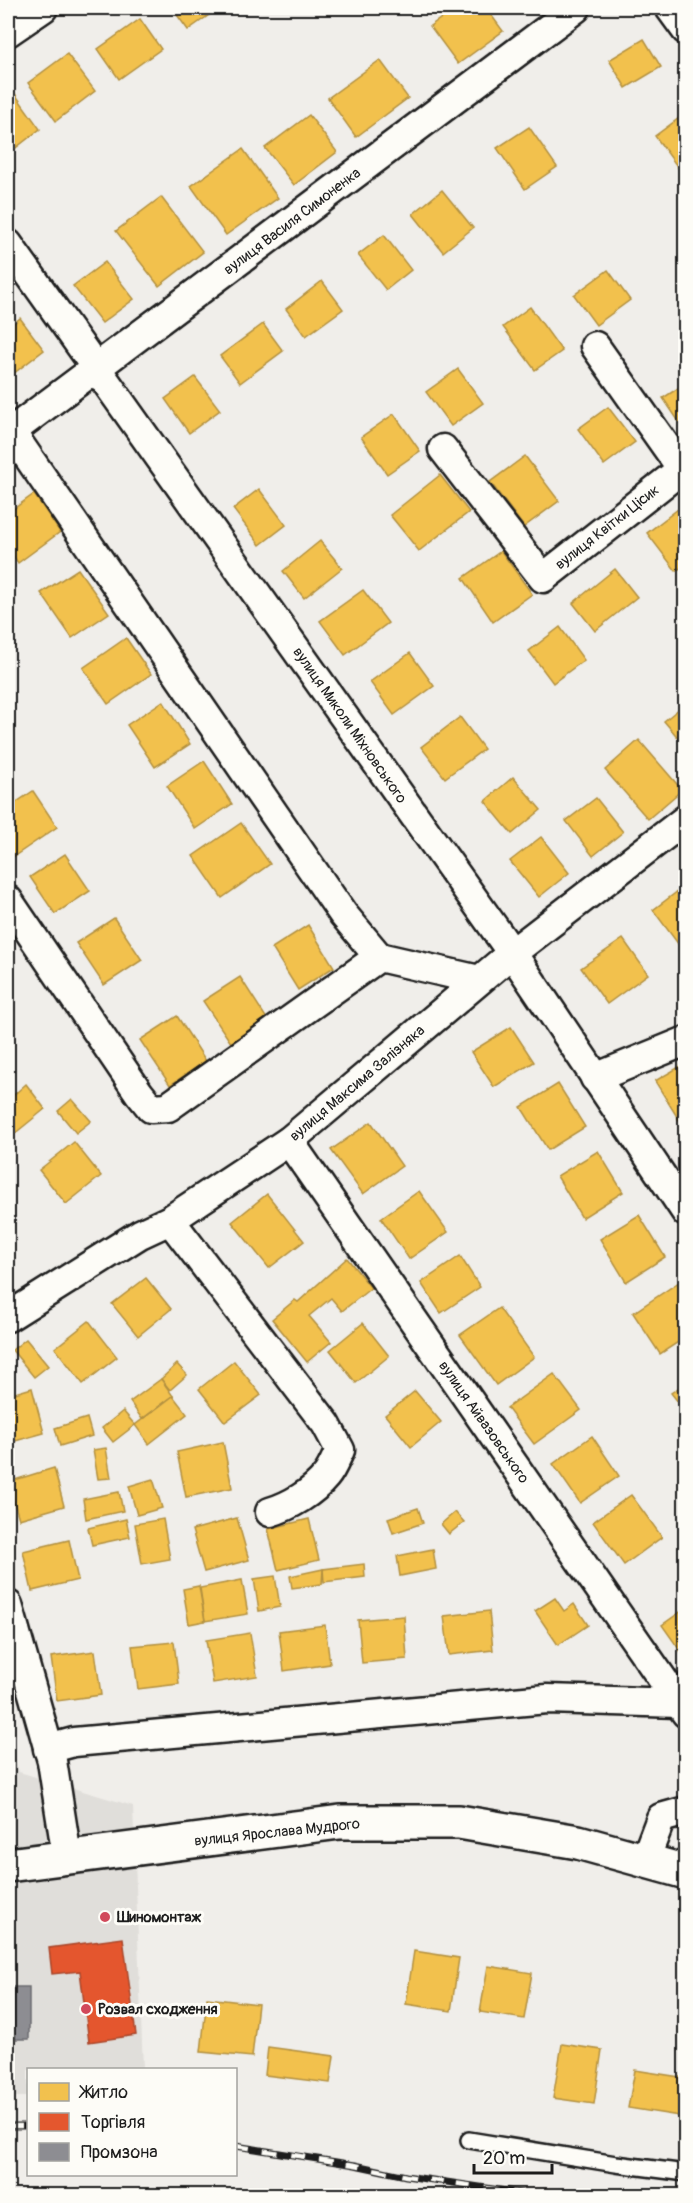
<svg xmlns="http://www.w3.org/2000/svg" width="693" height="2203" font-family="Pangolin,sans-serif">
	<style>
		.built { fill: #e0deda }
		.homes { fill: #f2c14e; stroke: #b2903f; stroke-width: 1.5 }
		.shops { fill: #e4572e; stroke: #a84529; stroke-width: 1.5 }
		.industry { fill: #8d8d92; stroke: #6b6b6f; stroke-width: 1.5 }
		.lines { fill: none; stroke-linecap: round; stroke-linejoin: round }
		.service-casing { stroke: #1c1c1c; stroke-width: 20 }
		.minor-casing { stroke: #1c1c1c; stroke-width: 33 }
		.trunk-casing { stroke: #1c1c1c; stroke-width: 38 }
		.service { stroke: #fdfcf7; stroke-width: 15 }
		.minor { stroke: #fdfcf7; stroke-width: 28 }
		.trunk { stroke: #fdfcf7; stroke-width: 33 }
		.rail-casing { stroke: #1c1c1c; stroke-width: 7 }
		.rail { stroke: #fdfcf7; stroke-width: 4.5; stroke-dasharray: 14; stroke-linecap: butt }
		.poi-dot { fill: #d1495b; stroke: #fdfcf7; stroke-width: 2 }
		.labels { text-anchor: middle; stroke-width: 6; stroke-linejoin: round; paint-order: stroke }
		.street-label { font-size: 15px; fill: #1c1c1c; stroke: #fdfcf7 }
		.poi-label { font-size: 15px; font-weight: bold; fill: #1c1c1c; stroke: #fdfcf7; text-anchor: start }
	</style>
	<rect width="100%" height="100%" fill="#f0eeea"/>
	<filter id="ink" filterUnits="userSpaceOnUse"><feTurbulence type="fractalNoise" baseFrequency=".0167" numOctaves="2"/><feDisplacementMap in="SourceGraphic" scale="12" xChannelSelector="R" yChannelSelector="G"/><feConvolveMatrix kernelMatrix="1 2 1 2 8 2 1 2 1" color-interpolation-filters="sRGB"/></filter>
	<g filter="url(#ink)">
		<path class="built" d="M 8,1736 L 19,1772 L 133,1806 L 143,2069 L 28,2070 L 28,2097 L 8,2097 Z"/>
		<g class="homes">
			<path d="M 172,8 L 219,8 L 188,30 Z"/>
			<path d="M 456,8 L 486,8 L 503,31 L 458,64 L 430,26 Z"/>
			<path d="M 140,19 L 161,49 L 119,79 L 98,49 Z"/>
			<path d="M 644,39 L 661,67 L 626,88 L 609,60 Z"/>
			<path d="M 67,54 L 95,91 L 56,121 L 28,83 Z"/>
			<path d="M 380,60 L 408,98 L 356,137 L 328,98 Z"/>
			<path d="M 15,94 L 40,129 L 8,154 L 8,99 Z"/>
			<path d="M 686,113 L 686,171 L 682,173 L 655,136 Z"/>
			<path d="M 309,115 L 337,152 L 294,185 L 265,148 Z"/>
			<path d="M 529,127 L 557,167 L 525,189 L 497,148 Z"/>
			<path d="M 243,149 L 278,198 L 226,235 L 191,186 Z"/>
			<path d="M 442,190 L 473,228 L 443,252 L 413,214 Z"/>
			<path d="M 161,197 L 203,252 L 159,286 L 116,231 Z"/>
			<path d="M 384,235 L 411,270 L 386,290 L 358,255 Z"/>
			<path d="M 105,262 L 134,299 L 102,323 L 73,286 Z"/>
			<path d="M 608,270 L 630,300 L 596,325 L 574,295 Z"/>
			<path d="M 322,281 L 343,309 L 306,336 L 286,309 Z"/>
			<path d="M 530,307 L 562,351 L 535,370 L 503,327 Z"/>
			<path d="M 20,318 L 44,350 L 9,377 L 8,328 Z"/>
			<path d="M 263,324 L 283,351 L 240,383 L 220,356 Z"/>
			<path d="M 458,369 L 483,403 L 451,426 L 426,392 Z"/>
			<path d="M 195,377 L 220,410 L 189,433 L 165,399 Z"/>
			<path d="M 686,383 L 686,432 L 663,398 Z"/>
			<path d="M 608,407 L 635,442 L 604,465 L 578,429 Z"/>
			<path d="M 394,414 L 420,451 L 387,474 L 361,437 Z"/>
			<path d="M 525,456 L 559,501 L 524,527 L 490,482 Z"/>
			<path d="M 440,475 L 469,512 L 419,551 L 390,515 Z"/>
			<path d="M 259,489 L 286,525 L 260,545 L 233,509 Z"/>
			<path d="M 34,494 L 60,532 L 18,563 L 8,548 L 8,513 Z"/>
			<path d="M 682,506 L 686,510 L 686,564 L 676,571 L 647,533 Z"/>
			<path d="M 320,541 L 342,568 L 304,598 L 283,571 Z"/>
			<path d="M 501,551 L 532,594 L 493,622 L 463,578 Z"/>
			<path d="M 78,569 L 109,613 L 72,638 L 41,593 Z"/>
			<path d="M 615,569 L 637,597 L 595,631 L 573,603 Z"/>
			<path d="M 363,590 L 388,623 L 345,655 L 320,621 Z"/>
			<path d="M 560,627 L 584,660 L 553,683 L 529,651 Z"/>
			<path d="M 126,638 L 151,674 L 108,704 L 83,668 Z"/>
			<path d="M 410,653 L 434,686 L 394,715 L 370,682 Z"/>
			<path d="M 163,701 L 190,744 L 155,767 L 127,725 Z"/>
			<path d="M 686,703 L 686,747 L 664,721 Z"/>
			<path d="M 460,717 L 484,749 L 445,778 L 421,747 Z"/>
			<path d="M 639,740 L 682,790 L 648,819 L 605,770 Z"/>
			<path d="M 204,761 L 232,804 L 195,829 L 167,786 Z"/>
			<path d="M 513,777 L 541,810 L 512,834 L 485,801 Z"/>
			<path d="M 33,791 L 57,827 L 13,857 L 8,849 L 8,808 Z"/>
			<path d="M 596,798 L 623,832 L 593,856 L 566,821 Z"/>
			<path d="M 241,823 L 270,864 L 222,898 L 193,856 Z"/>
			<path d="M 541,837 L 569,873 L 539,897 L 510,861 Z"/>
			<path d="M 65,854 L 90,891 L 55,914 L 30,877 Z"/>
			<path d="M 686,885 L 686,940 L 679,945 L 653,910 Z"/>
			<path d="M 114,918 L 142,960 L 104,985 L 76,943 Z"/>
			<path d="M 308,925 L 334,967 L 298,990 L 272,948 Z"/>
			<path d="M 623,939 L 648,974 L 607,1004 L 581,968 Z"/>
			<path d="M 240,977 L 267,1019 L 231,1043 L 203,1001 Z"/>
			<path d="M 177,1016 L 206,1061 L 170,1085 L 140,1040 Z"/>
			<path d="M 511,1027 L 534,1062 L 494,1087 L 471,1052 Z"/>
			<path d="M 686,1063 L 686,1116 L 679,1120 L 655,1081 Z"/>
			<path d="M 26,1084 L 45,1109 L 8,1139 L 8,1100 Z"/>
			<path d="M 558,1084 L 585,1127 L 548,1150 L 521,1107 Z"/>
			<path d="M 72,1099 L 91,1121 L 76,1133 L 58,1111 Z"/>
			<path d="M 371,1122 L 402,1166 L 363,1194 L 331,1150 Z"/>
			<path d="M 74,1142 L 101,1176 L 66,1204 L 39,1170 Z"/>
			<path d="M 598,1151 L 623,1192 L 582,1218 L 557,1176 Z"/>
			<path d="M 419,1191 L 448,1232 L 409,1259 L 381,1218 Z"/>
			<path d="M 267,1194 L 304,1241 L 269,1268 L 232,1222 Z"/>
			<path d="M 639,1215 L 665,1257 L 626,1282 L 600,1239 Z"/>
			<path d="M 460,1256 L 480,1287 L 441,1313 L 421,1283 Z"/>
			<path d="M 347,1258 L 371,1288 L 342,1311 L 331,1298 L 309,1316 L 331,1342 L 307,1362 L 272,1319 L 295,1300 L 298,1302 Z"/>
			<path d="M 146,1278 L 171,1309 L 138,1336 L 112,1304 Z"/>
			<path d="M 679,1282 L 686,1292 L 686,1337 L 660,1354 L 633,1313 Z"/>
			<path d="M 499,1308 L 534,1357 L 496,1385 L 460,1335 Z"/>
			<path d="M 89,1321 L 117,1357 L 83,1384 L 55,1348 Z"/>
			<path d="M 363,1323 L 389,1356 L 356,1383 L 330,1350 Z"/>
			<path d="M 26,1339 L 48,1366 L 34,1377 L 12,1350 Z"/>
			<path d="M 234,1361 L 261,1395 L 225,1422 L 199,1389 Z"/>
			<path d="M 177,1364 L 187,1375 L 170,1390 L 161,1379 Z"/>
			<path d="M 554,1374 L 581,1410 L 534,1444 L 507,1408 Z"/>
			<path d="M 161,1379 L 173,1396 L 142,1419 L 130,1402 Z"/>
			<path d="M 686,1383 L 686,1412 L 671,1393 Z"/>
			<path d="M 32,1388 L 44,1433 L 8,1443 L 8,1395 Z"/>
			<path d="M 415,1391 L 441,1422 L 411,1447 L 385,1415 Z"/>
			<path d="M 173,1396 L 187,1414 L 149,1444 L 135,1425 Z"/>
			<path d="M 123,1411 L 135,1425 L 113,1442 L 102,1428 Z"/>
			<path d="M 87,1418 L 92,1436 L 60,1446 L 55,1428 Z"/>
			<path d="M 592,1436 L 619,1476 L 580,1503 L 553,1464 Z"/>
			<path d="M 223,1442 L 232,1488 L 186,1497 L 177,1452 Z"/>
			<path d="M 106,1448 L 111,1478 L 98,1479 L 93,1450 Z"/>
			<path d="M 54,1468 L 64,1506 L 19,1519 L 8,1482 Z"/>
			<path d="M 153,1479 L 162,1508 L 137,1515 L 129,1486 Z"/>
			<path d="M 119,1492 L 123,1511 L 86,1519 L 83,1499 Z"/>
			<path d="M 631,1495 L 662,1537 L 624,1565 L 593,1522 Z"/>
			<path d="M 418,1508 L 423,1523 L 393,1533 L 388,1518 Z"/>
			<path d="M 455,1512 L 464,1522 L 449,1534 L 441,1524 Z"/>
			<path d="M 237,1518 L 249,1560 L 204,1572 L 192,1530 Z"/>
			<path d="M 126,1519 L 130,1537 L 92,1545 L 88,1528 Z"/>
			<path d="M 163,1519 L 170,1559 L 142,1564 L 135,1524 Z"/>
			<path d="M 309,1519 L 319,1560 L 278,1570 L 268,1529 Z"/>
			<path d="M 69,1540 L 78,1580 L 32,1591 L 23,1551 Z"/>
			<path d="M 433,1549 L 436,1569 L 400,1576 L 397,1556 Z"/>
			<path d="M 364,1564 L 365,1577 L 324,1582 L 323,1569 Z"/>
			<path d="M 323,1569 L 322,1584 L 292,1588 L 290,1576 Z"/>
			<path d="M 275,1576 L 280,1607 L 259,1611 L 254,1579 Z"/>
			<path d="M 242,1580 L 248,1614 L 205,1621 L 200,1588 Z"/>
			<path d="M 199,1586 L 205,1621 L 189,1624 L 183,1589 Z"/>
			<path d="M 555,1598 L 564,1611 L 574,1604 L 588,1625 L 558,1645 L 535,1611 Z"/>
			<path d="M 686,1608 L 686,1659 L 662,1625 Z"/>
			<path d="M 489,1611 L 493,1650 L 449,1655 L 444,1616 Z"/>
			<path d="M 404,1616 L 407,1659 L 362,1663 L 358,1620 Z"/>
			<path d="M 325,1625 L 330,1664 L 284,1671 L 279,1631 Z"/>
			<path d="M 250,1633 L 257,1676 L 213,1683 L 206,1640 Z"/>
			<path d="M 174,1642 L 179,1684 L 138,1689 L 132,1646 Z"/>
			<path d="M 95,1651 L 101,1695 L 57,1701 L 51,1657 Z"/>
			<path d="M 414,1951 L 459,1958 L 451,2011 L 406,2004 Z"/>
			<path d="M 488,1966 L 532,1973 L 524,2019 L 480,2012 Z"/>
			<path d="M 207,1998 L 258,2004 L 252,2057 L 201,2052 Z"/>
			<path d="M 562,2044 L 602,2050 L 594,2104 L 553,2098 Z"/>
			<path d="M 268,2047 L 334,2056 L 330,2083 L 265,2075 Z"/>
			<path d="M 635,2070 L 686,2078 L 686,2117 L 628,2108 Z"/>
		</g>
		<path class="shops" d="M 123,1938 L 136,2035 L 89,2042 L 80,1971 L 52,1974 L 49,1948 Z"/>
		<rect class="industry" x="8" y="1987" width="21" height="52"/>
		<g class="lines">
			<defs>
				<path id="service" d="M 469,2140 L 616,2164 L 686,2173"/>
				<g id="minor">
					<path d="M 670,8 L 686,30"/>
					<path d="M 8,32 L 43,8"/>
					<path d="M 8,244 L 512,953 L 686,1212"/>
					<path d="M 11,432 L 343,914 L 379,957"/>
					<path d="M 8,434 L 576,8"/>
					<path d="M 443,449 L 543,578 L 682,469 L 595,346"/>
					<path d="M 8,900 L 139,1093 L 151,1108 L 168,1107 L 379,957 L 479,980"/>
					<path d="M 595,1078 L 686,1041"/>
					<path d="M 289,1141 L 686,1713"/>
					<path d="M 170,1220 L 326,1424 L 340,1450 C 336,1458 332,1469 326,1476 C 312,1493 290,1506 270,1512"/>
					<path d="M 8,1317 L 140,1234 L 170,1220 L 289,1141 L 512,953 L 686,819"/>
					<path d="M 8,1605 L 52,1761 L 67,1857"/>
					<path d="M 48,1749 L 74,1742 L 547,1699 L 679,1703"/>
					<path d="M 645,1860 L 661,1818 L 686,1811"/>
				</g>
				<path id="trunk" d="M 8,1865 L 340,1822 L 459,1822 L 578,1842 L 686,1872"/>
			</defs>
			<use href="#service" class="service-casing"/>
			<use href="#minor" class="minor-casing"/>
			<use href="#trunk" class="trunk-casing"/>
			<use href="#service" class="service"/>
			<use href="#minor" class="minor"/>
			<use href="#trunk" class="trunk"/>
			<defs>
				<g id="rail">
					<path d="M 8,2126 L 28,2126"/>
					<path d="M 236,2146 L 355,2165 L 406,2176 L 541,2196"/>
				</g>
			</defs>
			<use href="#rail" class="rail-casing"/>
			<use href="#rail" class="rail"/>
		</g>
	</g>
	<g class="poi-dot">
		<circle cx="105" cy="1917" r="6"/>
		<circle cx="86" cy="2009" r="6"/>
	</g>
	<g class="labels">
		<g class="street-label">
			<text transform="translate(292 221) rotate(-37)" y="5">вулиця Василя Симоненка</text>
			<text transform="translate(607 527) rotate(-38)" y="5">вулиця Квітки Цісик</text>
			<text transform="translate(350 725) rotate(55)" y="5">вулиця Миколи Міхновського</text>
			<text transform="translate(357 1083) rotate(-40)" y="5">вулиця Максима Залізняка</text>
			<text transform="translate(484 1422) rotate(55)" y="5">вулиця Айвазовського</text>
			<text transform="translate(277 1832) rotate(-6)" y="5">вулиця Ярослава Мудрого</text>
		</g>
		<g class="poi-label">
			<text x="117" y="1922">Шиномонтаж</text>
			<text x="98" y="2014">Розвал сходження</text>
		</g>
	</g>
	<rect width="693" height="2203" fill="none" stroke="#fdfcf7" stroke-width="30"/>
	<rect x="15" y="15" width="663" height="2173" fill="none" stroke="#1c1c1c" stroke-width="2" filter="url(#ink)"/>
	<rect x="27" y="2068" width="210" height="108" fill="#fdfcf7" stroke="#a3a29f" stroke-width="1.5"/>
	<rect x="39" y="2083" width="30" height="18" fill="#f2c14e" stroke="#a3a29f" stroke-width="1.5"/>
	<text x="81" y="2098" font-size="18" fill="#1c1c1c">Житло</text>
	<rect x="39" y="2113" width="30" height="18" fill="#e4572e" stroke="#a3a29f" stroke-width="1.5"/>
	<text x="81" y="2128" font-size="18" fill="#1c1c1c">Торгівля</text>
	<rect x="39" y="2143" width="30" height="18" fill="#8d8d92" stroke="#a3a29f" stroke-width="1.5"/>
	<text x="81" y="2158" font-size="18" fill="#1c1c1c">Промзона</text>
	<path d="M474 2164v9h78v-9" fill="none" stroke="#1c1c1c" stroke-width="3"/>
	<text x="483" y="2164" font-size="18" fill="#1c1c1c" stroke="#fdfcf7" stroke-width="4.5" paint-order="stroke">20 m</text>
</svg>
